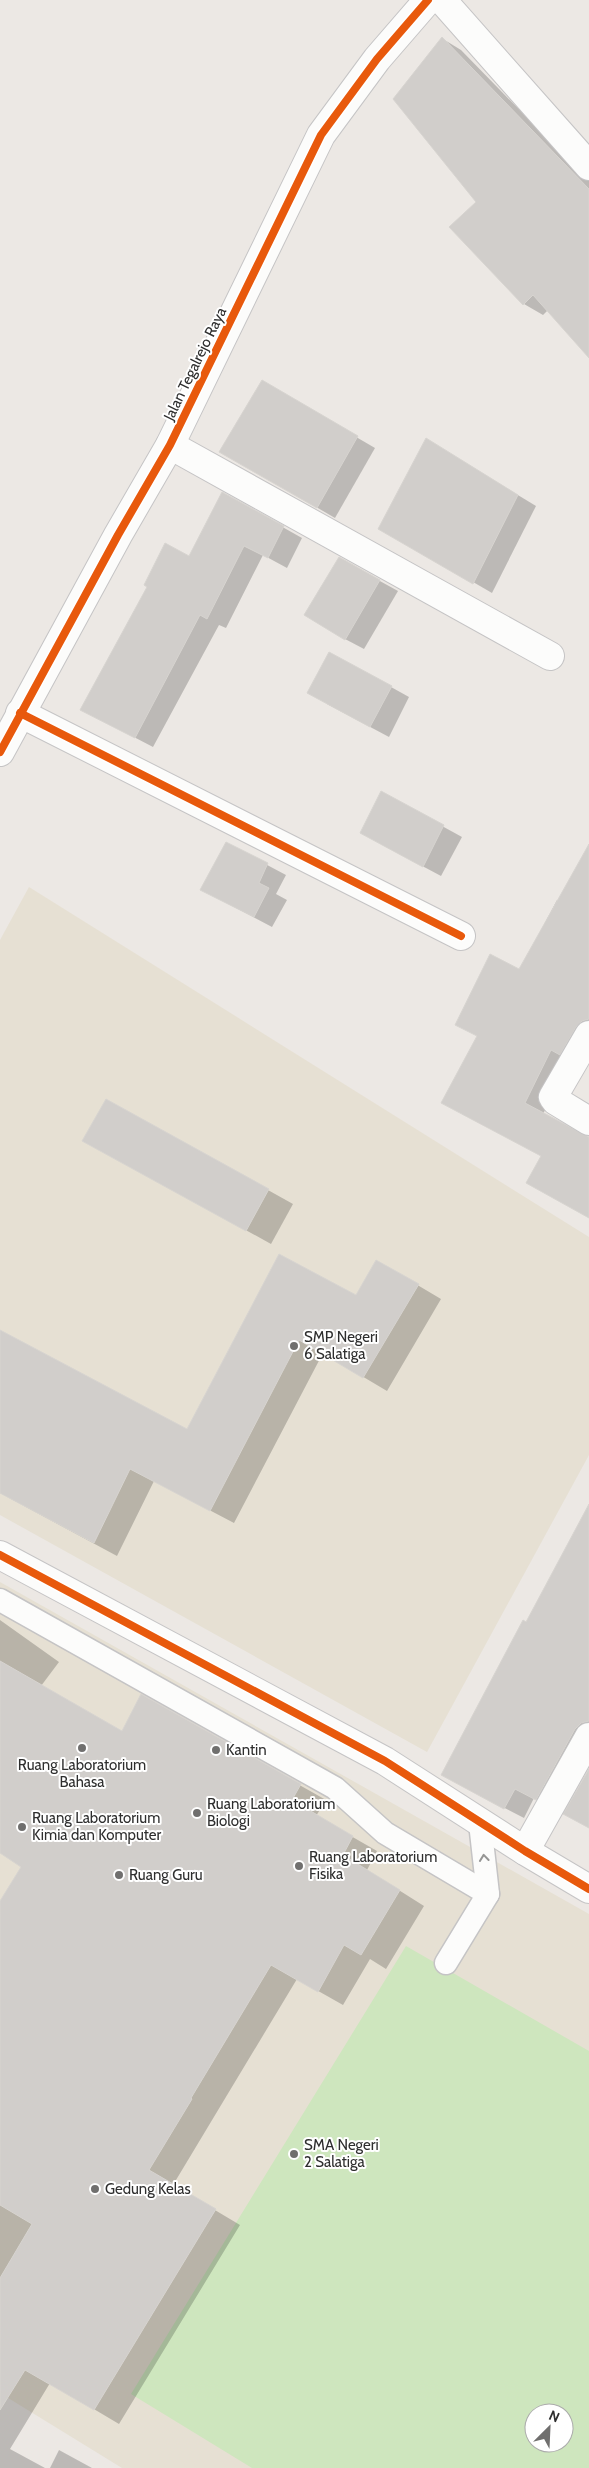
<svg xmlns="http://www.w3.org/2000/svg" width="589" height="2468" font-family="Cabin,sans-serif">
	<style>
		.education { fill: #e6e0d3; fill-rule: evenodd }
		.green { fill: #cee6be; fill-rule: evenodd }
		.shadow { fill: #0003 }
		.building { fill: #d1cecb; stroke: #d7d4d0 }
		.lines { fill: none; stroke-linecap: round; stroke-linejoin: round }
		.service-casing { stroke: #c5c4c5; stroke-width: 25 }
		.minor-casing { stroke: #c5c4c5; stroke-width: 30 }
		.service { stroke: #fcfcfb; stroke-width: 22 }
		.minor { stroke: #fcfcfb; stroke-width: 28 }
		.cycleway-casing { stroke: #fff; stroke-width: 11 }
		.cycleway { stroke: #e8590c; stroke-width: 8 }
		.oneway { stroke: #959594 }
		.poi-dot { fill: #706f6e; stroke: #fff; stroke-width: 2 }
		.labels { text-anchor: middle; stroke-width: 4; stroke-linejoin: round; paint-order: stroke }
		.street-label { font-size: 15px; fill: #2e2e2e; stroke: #fff }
		.poi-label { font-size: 15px; fill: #2e2e2e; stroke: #fff; text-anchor: start }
	</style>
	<rect width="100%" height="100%" fill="#ece8e4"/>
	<g class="education">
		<path d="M 29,887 L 589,1237 L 589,1455 L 427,1752 L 0,1515 L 0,940 Z"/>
		<path d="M 0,1582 L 589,1914 L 589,2468 L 122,2468 L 0,2393 ZM 534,2413 L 564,2413 L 564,2443 L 534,2443 Z"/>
	</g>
	<path class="green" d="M 406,1946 L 589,2051 L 589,2468 L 252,2468 L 131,2394 ZM 534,2413 L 564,2413 L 564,2443 L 534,2443 Z"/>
	<g class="shadow">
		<path d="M 443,39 L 461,50 L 589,181 L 589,357 L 548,310 L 543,315 L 524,304 L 478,202 Z"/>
		<path d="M 262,382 L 375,448 L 335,518 L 220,451 Z"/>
		<path d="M 445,451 L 536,506 L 492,593 L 380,528 Z"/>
		<path d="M 222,493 L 302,538 L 287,568 L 263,555 L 226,628 L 219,625 L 153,747 L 82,710 L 189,558 Z"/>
		<path d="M 340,559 L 398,591 L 364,649 L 345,639 Z"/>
		<path d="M 391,687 L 409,697 L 389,737 L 327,704 Z"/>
		<path d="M 382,793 L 462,837 L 441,876 L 379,843 Z"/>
		<path d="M 226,843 L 286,875 L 276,894 L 287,900 L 272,927 L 202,890 Z"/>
		<path d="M 589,850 L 589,1047 L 571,1060 L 543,1114 L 589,1138 L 589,1217 L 543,1156 L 462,1114 L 520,970 L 557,900 L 560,901 Z"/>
		<path d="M 106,1100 L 293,1204 L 271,1244 L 108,1154 Z"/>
		<path d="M 279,1256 L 356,1296 L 377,1261 L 441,1299 L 387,1391 L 323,1353 L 234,1523 L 154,1481 L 117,1556 L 0,1493 L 0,1342 L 188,1431 Z"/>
		<path d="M 589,1516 L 589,1750 L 555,1810 L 534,1798 L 524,1818 L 462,1786 L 526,1624 Z"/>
		<path d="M 0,1620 L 59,1662 L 41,1686 L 122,1732 L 142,1696 L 326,1800 L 316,1816 L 377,1851 L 367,1870 L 424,1906 L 386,1969 L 370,1959 L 343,2005 L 297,1979 L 173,2185 L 240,2225 L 119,2424 L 50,2383 L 10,2449 L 45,2468 L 0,2468 L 0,1903 L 23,1867 L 0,1852 Z"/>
		<path d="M 59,2450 L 92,2468 L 50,2468 Z"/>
	</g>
	<g class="building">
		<path d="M 442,37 L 589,189 L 589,358 L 533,295 L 523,305 L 449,227 L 476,202 L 393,99 Z"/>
		<path d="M 262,380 L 358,436 L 317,508 L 219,452 Z"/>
		<path d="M 426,438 L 518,495 L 473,584 L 378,529 Z"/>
		<path d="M 222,492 L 284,526 L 268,558 L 244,546 L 207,619 L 200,615 L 135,738 L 80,710 L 147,587 L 144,585 L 165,543 L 189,556 Z"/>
		<path d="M 339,557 L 380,580 L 345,640 L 304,615 Z"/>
		<path d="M 329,652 L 392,686 L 370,727 L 307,693 Z"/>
		<path d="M 381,791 L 444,825 L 423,867 L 360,833 Z"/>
		<path d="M 226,842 L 268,863 L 259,883 L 269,888 L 254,917 L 200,890 Z"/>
		<path d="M 589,844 L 589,1019 L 582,1021 L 576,1027 L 560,1055 L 551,1050 L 525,1103 L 589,1137 L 589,1218 L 526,1183 L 541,1156 L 441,1103 L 477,1036 L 455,1025 L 490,954 L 519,969 Z"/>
		<path d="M 106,1099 L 269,1189 L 246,1231 L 82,1141 Z"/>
		<path d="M 279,1254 L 356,1295 L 376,1260 L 419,1284 L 363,1378 L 299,1340 L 210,1511 L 130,1469 L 94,1543 L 0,1493 L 0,1330 L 187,1429 Z"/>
		<path d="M 589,1504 L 589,1721 L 581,1723 L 575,1729 L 536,1800 L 515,1789 L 504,1809 L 441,1775 L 523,1620 L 526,1622 Z"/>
		<path d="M 0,1661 L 122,1731 L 141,1694 L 301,1784 L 292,1800 L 353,1836 L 343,1855 L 400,1890 L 361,1955 L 344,1945 L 318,1992 L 271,1965 L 191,2098 L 192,2099 L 149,2170 L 216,2209 L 94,2410 L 25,2370 L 0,2410 L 0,2278 L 32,2224 L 0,2205 L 0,1901 L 21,1867 L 0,1853 Z"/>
		<path d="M 589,1769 L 589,1828 L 563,1814 Z"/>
	</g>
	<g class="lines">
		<defs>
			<g id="service">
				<path d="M 0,1600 L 335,1788 L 385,1833 L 488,1894 L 446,1963"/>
				<path d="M 480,1823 L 488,1894"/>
			</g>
			<g id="minor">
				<path d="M 442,0 L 589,166"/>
				<path d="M 170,445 L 550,656"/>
				<path d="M 20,713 L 461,936"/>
				<path d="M 0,752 L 118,535 L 170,445 L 321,135 L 377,59 L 428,0"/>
				<path d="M 589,1035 L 553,1097 L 556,1101 L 589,1121"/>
				<path d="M 0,1555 L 385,1761 L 525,1851 L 589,1889"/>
				<path d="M 525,1851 L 589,1737"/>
			</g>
		</defs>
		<use href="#service" class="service-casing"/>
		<use href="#minor" class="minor-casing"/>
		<use href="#service" class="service"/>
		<use href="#minor" class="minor"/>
		<defs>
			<g id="cycleway">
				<path d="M 20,713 L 461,936"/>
				<path d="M 0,752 L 118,535 L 170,445 L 321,135 L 377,59 L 428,0"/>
				<path d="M 0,1555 L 385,1761 L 525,1851 L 589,1889"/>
			</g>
		</defs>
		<use href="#cycleway" class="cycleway-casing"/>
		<use href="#cycleway" class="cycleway"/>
	</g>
	<defs><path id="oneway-chevron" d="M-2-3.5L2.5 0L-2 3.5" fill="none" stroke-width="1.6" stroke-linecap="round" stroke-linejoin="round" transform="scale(1.25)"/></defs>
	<use class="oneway" href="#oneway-chevron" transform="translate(484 1858) rotate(-96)"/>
	<g class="poi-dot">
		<circle cx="294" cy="1346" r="5"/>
		<circle cx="82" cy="1748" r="5"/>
		<circle cx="216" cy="1750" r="5"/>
		<circle cx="197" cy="1813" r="5"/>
		<circle cx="22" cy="1827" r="5"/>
		<circle cx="299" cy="1866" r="5"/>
		<circle cx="119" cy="1875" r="5"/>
		<circle cx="294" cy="2154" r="5"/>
		<circle cx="95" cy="2189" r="5"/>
	</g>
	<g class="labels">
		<g class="street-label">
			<text transform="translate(195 364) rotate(-64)" y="5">Jalan Tegalrejo Raya</text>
		</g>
		<g class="poi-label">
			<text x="304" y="1342">SMP Negeri<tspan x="304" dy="17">6 Salatiga</tspan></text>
			<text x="226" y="1755">Kantin</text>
			<text x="82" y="1770" text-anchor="middle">Ruang Laboratorium<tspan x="82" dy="17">Bahasa</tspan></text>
			<text x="207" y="1809">Ruang Laboratorium<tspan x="207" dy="17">Biologi</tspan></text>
			<text x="32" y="1823">Ruang Laboratorium<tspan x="32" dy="17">Kimia dan Komputer</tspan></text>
			<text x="309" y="1862">Ruang Laboratorium<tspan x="309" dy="17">Fisika</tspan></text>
			<text x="129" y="1880">Ruang Guru</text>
			<text x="304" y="2150">SMA Negeri<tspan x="304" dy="17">2 Salatiga</tspan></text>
			<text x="105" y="2194">Gedung Kelas</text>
		</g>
	</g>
	<g transform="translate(549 2428) rotate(24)"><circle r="24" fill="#ffffff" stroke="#ababab"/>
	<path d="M0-4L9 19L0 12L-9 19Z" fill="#706f6e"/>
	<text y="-8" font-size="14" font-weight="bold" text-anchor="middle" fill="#2e2e2e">N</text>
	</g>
</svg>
